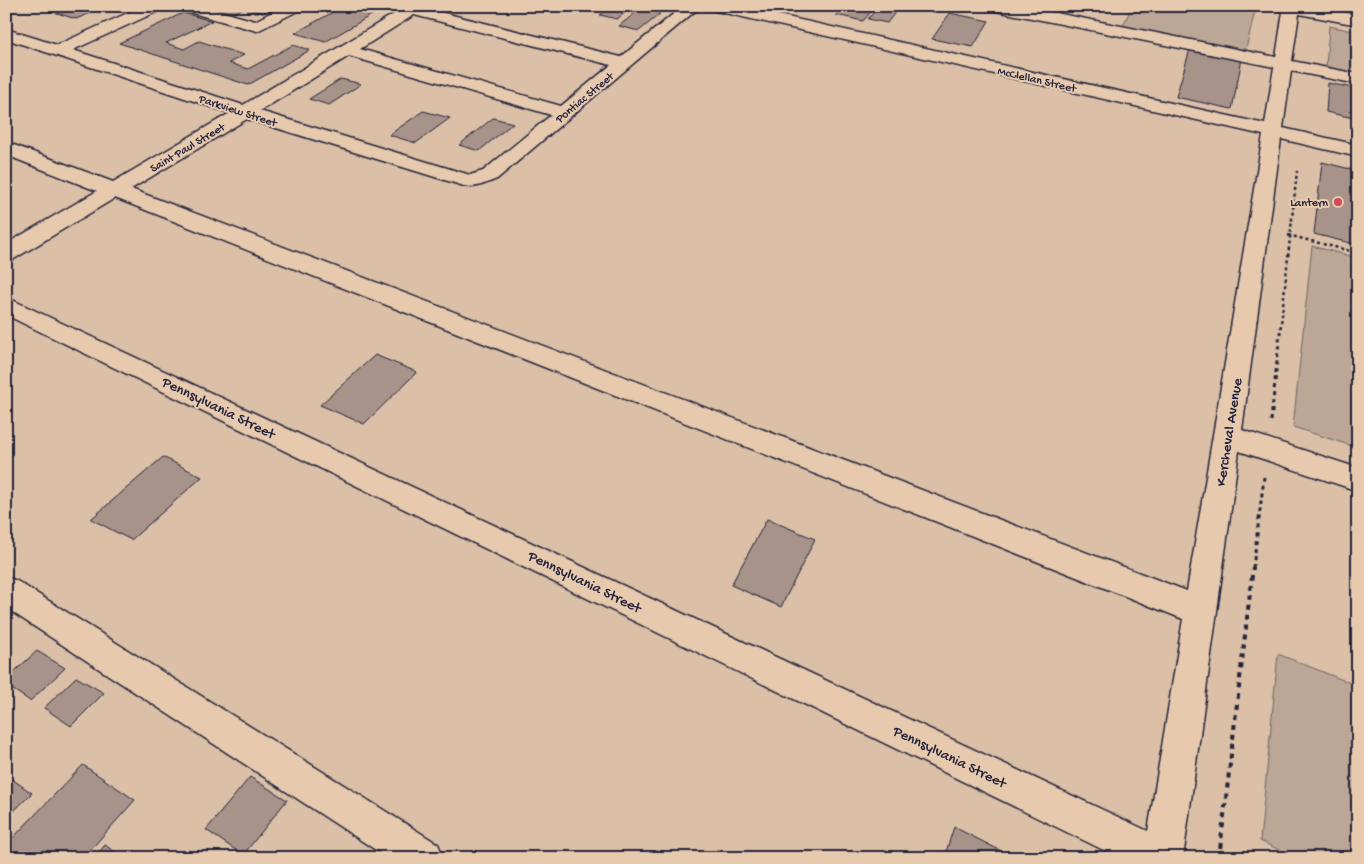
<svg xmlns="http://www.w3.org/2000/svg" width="1364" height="864" font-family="'Gochi Hand',sans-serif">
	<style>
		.green { fill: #bca695; stroke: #6f6468 }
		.building { fill: #a79389; stroke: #22223b }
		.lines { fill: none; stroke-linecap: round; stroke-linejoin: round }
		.minor-casing { stroke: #22223b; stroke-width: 3 }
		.path-far2 { stroke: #22223b; stroke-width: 2.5; stroke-dasharray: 3 3; stroke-linecap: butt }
		.path-far1 { stroke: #22223b; stroke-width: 3; stroke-dasharray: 4 4; stroke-linecap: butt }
		.path { stroke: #22223b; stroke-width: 4; stroke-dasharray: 5 5; stroke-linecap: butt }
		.minor { fill: #e7caae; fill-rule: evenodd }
		.poi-dot { fill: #d1495b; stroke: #e7caae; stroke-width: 2 }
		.labels { text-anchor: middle; stroke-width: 4; stroke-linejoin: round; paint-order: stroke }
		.far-street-label { font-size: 12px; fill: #22223b; stroke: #e7caae }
		.far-poi-label { font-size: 12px; fill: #22223b; stroke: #e7caae; text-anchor: end }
		.street-label { font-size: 15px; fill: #22223b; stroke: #e7caae }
	</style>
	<rect width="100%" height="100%" fill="#dbc0a7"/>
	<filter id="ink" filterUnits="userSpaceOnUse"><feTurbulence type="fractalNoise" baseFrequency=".02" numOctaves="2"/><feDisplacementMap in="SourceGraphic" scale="10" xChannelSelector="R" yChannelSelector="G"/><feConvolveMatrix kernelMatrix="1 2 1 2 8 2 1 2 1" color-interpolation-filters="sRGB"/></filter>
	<g filter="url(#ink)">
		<g class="green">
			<path d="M 1132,6 L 1228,6 L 1255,11 L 1245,53 L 1122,28 Z"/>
			<path d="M 1329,26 L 1358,32 L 1358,74 L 1326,68 Z"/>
			<path d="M 1312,246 L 1358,258 L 1358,448 L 1293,427 Z"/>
			<path d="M 1278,654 L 1358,686 L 1358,858 L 1297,858 L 1260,841 Z"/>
		</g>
		<g class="building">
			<path d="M 45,6 L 95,6 L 85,11 L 91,13 L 76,19 L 41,8 Z"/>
			<path d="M 196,6 L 275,6 L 263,13 L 243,8 L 230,15 Z"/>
			<path d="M 344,6 L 387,6 L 325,42 L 295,33 Z"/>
			<path d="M 612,6 L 629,6 L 632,7 L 617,19 L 600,15 Z"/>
			<path d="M 844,6 L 873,6 L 875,7 L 863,21 L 836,15 Z"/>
			<path d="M 879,6 L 900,6 L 887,23 L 868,19 Z"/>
			<path d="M 640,9 L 660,14 L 639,31 L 619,26 Z"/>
			<path d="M 183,13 L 212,21 L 166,43 L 184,49 L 199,41 L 244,55 L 229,63 L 248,69 L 293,45 L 310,50 L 248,85 L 119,43 Z"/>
			<path d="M 950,13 L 989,21 L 973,47 L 932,39 Z"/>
			<path d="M 1190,49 L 1242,59 L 1232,109 L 1176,97 Z"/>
			<path d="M 341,79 L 361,84 L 329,105 L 309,99 Z"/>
			<path d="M 1328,83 L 1358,89 L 1358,119 L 1326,112 Z"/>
			<path d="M 423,111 L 450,118 L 416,143 L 389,135 Z"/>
			<path d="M 493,118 L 513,123 L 479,151 L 459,145 Z"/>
			<path d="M 1322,162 L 1358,171 L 1358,245 L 1314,234 Z"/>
			<path d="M 375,355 L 417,372 L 364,424 L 320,405 Z"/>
			<path d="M 163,457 L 202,477 L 131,540 L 91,519 Z"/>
			<path d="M 767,519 L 815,539 L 781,607 L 731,585 Z"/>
			<path d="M 37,651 L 65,668 L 30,701 L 6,685 L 6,679 Z"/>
			<path d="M 76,677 L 104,693 L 71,726 L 44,708 Z"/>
			<path d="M 83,765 L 135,800 L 83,858 L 6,858 L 6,845 Z"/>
			<path d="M 6,775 L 32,793 L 6,819 Z"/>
			<path d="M 250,777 L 287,800 L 243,855 L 206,830 Z"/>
			<path d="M 954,827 L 1015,858 L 944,858 Z"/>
			<path d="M 105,845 L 123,858 L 94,858 Z"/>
		</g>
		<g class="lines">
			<defs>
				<g id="minor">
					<path d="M 143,6 L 165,6 L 163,9 L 73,50 L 243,105 L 407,6 L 426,6 L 424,8 L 621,57 L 683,6 L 701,6 L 497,179 C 486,183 476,189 464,186 L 247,119 L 131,189 L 1187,591 L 1263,135 L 716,11 L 710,9 L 708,6 L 738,6 L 1265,124 L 1274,67 L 996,11 L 990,9 L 988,6 L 1021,6 L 1276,57 L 1283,11 L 1277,9 L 1275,6 L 1310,6 L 1358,15 L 1358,25 L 1299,14 L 1292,61 L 1358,74 L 1358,84 L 1291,71 L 1283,128 L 1358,145 L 1358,157 L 1281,139 L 1242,430 L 1358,468 L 1358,491 L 1239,451 L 1183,858 L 1120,858 L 6,315 L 6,297 L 1148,831 L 1183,619 L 115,198 L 14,259 L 6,261 L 6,244 L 97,191 L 6,155 L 6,142 L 113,182 L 230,113 L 6,39 L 6,29 L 57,45 ZM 414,15 L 611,65 L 561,106 L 360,49 ZM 349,56 L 551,115 L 483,171 L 470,175 L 260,111 Z"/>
					<path d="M 176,6 L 203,6 L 255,21 L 283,6 L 304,6 L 302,9 L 257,31 L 178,9 Z"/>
					<path d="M 6,577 L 17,581 L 438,844 L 444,858 L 388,858 L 6,608 Z"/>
				</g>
			</defs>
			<use href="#minor" class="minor-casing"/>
			<g class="path-far2">
				<path d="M 1288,235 L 1358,253"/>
				<path d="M 1280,334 L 1297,171"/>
			</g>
			<g class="path-far1">
				<path d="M 1271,421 L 1280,332"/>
				<path d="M 1253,568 L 1264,477"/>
			</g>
			<path class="path" d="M 1219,858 L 1253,567"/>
			<use href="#minor" class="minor"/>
		</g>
	</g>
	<circle class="poi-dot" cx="1338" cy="202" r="5"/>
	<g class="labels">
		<g class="far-street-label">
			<text transform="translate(1037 79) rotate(13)" y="4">McClellan Street</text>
			<text transform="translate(584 97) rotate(-40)" y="4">Pontiac Street</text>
			<text transform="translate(238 110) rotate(18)" y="4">Parkview Street</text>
			<text transform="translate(187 147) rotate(-31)" y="4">Saint Paul Street</text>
		</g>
		<g class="far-poi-label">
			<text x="1328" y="206">Lantern</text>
		</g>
		<g class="street-label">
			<text transform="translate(219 407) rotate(26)" y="5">Pennsylvania Street</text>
			<text transform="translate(1228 432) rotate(-81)" y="5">Kercheval Avenue</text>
			<text transform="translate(585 581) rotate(26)" y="5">Pennsylvania Street</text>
			<text transform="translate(950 756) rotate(26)" y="5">Pennsylvania Street</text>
		</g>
	</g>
	<rect width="1364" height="864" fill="none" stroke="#e7caae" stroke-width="25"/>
	<rect x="12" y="12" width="1339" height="839" fill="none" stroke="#22223b" stroke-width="2" filter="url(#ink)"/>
</svg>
